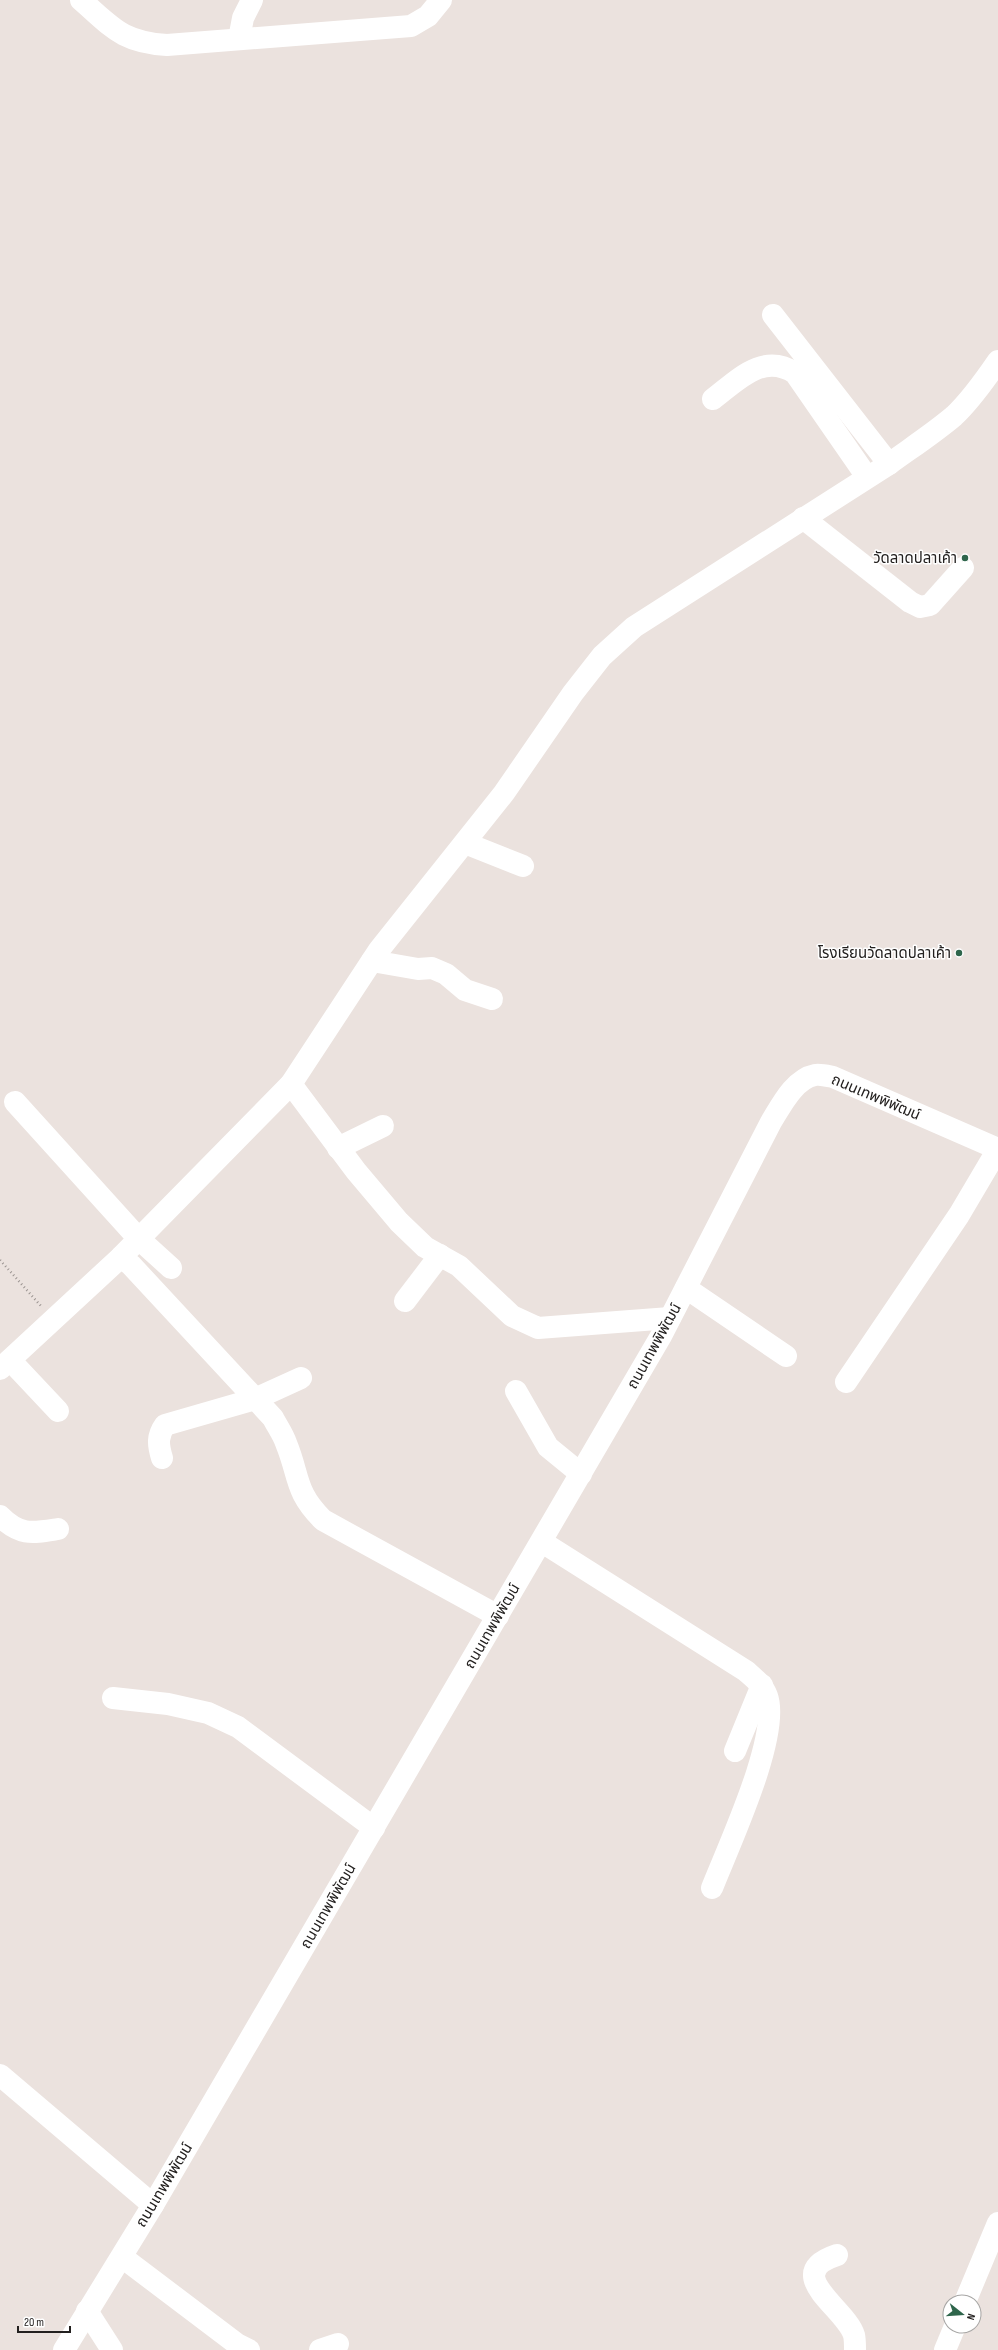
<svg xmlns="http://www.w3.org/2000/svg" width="998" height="2350" font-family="'Sofia Sans Condensed','Noto Sans Thai',sans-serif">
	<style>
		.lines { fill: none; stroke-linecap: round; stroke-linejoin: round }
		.path { stroke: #9a9390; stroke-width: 2.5; stroke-dasharray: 1 3; stroke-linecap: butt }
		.minor { stroke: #fff; stroke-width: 22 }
		.poi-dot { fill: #2e654b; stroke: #fff; stroke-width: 1.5 }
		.labels { text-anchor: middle; stroke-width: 3; stroke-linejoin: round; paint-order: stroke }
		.poi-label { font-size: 15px; fill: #23201f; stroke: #fff; text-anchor: end }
		.street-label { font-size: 15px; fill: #23201f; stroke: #fff }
	</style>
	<rect width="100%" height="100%" fill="#ebe2de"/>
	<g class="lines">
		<path class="path" d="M 0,1260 L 41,1306"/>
		<g class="minor">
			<path d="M 81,0 C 113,28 122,42 167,45 L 411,26 L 428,16 L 441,0"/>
			<path d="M 239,39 L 243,18 L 252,0"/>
			<path d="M 773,315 L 889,464"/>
			<path d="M 713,399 C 738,380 763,352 795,373 L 867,477"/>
			<path d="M 803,518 L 910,602 L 920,607 L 930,605 L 963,568"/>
			<path d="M 465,843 L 523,866"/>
			<path d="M 372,961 L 418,969 L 432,968 L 446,974 L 465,990 L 492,999"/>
			<path d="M 291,1084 L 356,1171 L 399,1222 L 425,1247 L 459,1266 L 512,1316 L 538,1328 L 670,1318"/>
			<path d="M 15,1102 L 139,1239 L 171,1268"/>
			<path d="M 338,1148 L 383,1126"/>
			<path d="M 121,1257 L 131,1265 L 273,1418 C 277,1426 283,1434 286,1443 C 300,1477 294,1491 323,1520 L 498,1616"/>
			<path d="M 686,1288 L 786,1356"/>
			<path d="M 405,1301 L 440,1255"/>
			<path d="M 10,1360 L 58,1411"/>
			<path d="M 0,1369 L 121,1257 L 291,1084 L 379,950 L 504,793 L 573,693 L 602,656 L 634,627 L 889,464 C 911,448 934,433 954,416 C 971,400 985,380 998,361"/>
			<path d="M 846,1382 L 959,1215 L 998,1149"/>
			<path d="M 516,1391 L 548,1447 L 581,1474"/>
			<path d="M 162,1458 C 158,1445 157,1436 165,1425 L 255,1399 L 301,1378"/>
			<path d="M 0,1516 C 20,1536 32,1533 58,1529"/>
			<path d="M 542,1542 L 746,1671 C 755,1679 763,1685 767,1696 C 781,1735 728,1847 712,1888"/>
			<path d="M 113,1698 L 168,1704 L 208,1713 L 238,1727 L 374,1828"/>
			<path d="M 735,1751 L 762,1685"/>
			<path d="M 0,2075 L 153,2205"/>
			<path d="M 837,2255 C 780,2274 846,2308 854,2335 C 855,2339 855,2345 855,2350"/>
			<path d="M 122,2257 L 237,2344 L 249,2350"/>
			<path d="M 965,2302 L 998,2223"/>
			<path d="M 87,2311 L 112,2350"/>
			<path d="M 64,2350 L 153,2205 L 661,1336 L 771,1122 C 781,1106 794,1079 815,1075 C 820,1074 828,1076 833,1077 L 998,1149"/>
			<path d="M 320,2350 L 338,2344"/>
			<path d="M 945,2350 L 955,2326"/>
		</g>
	</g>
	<g class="poi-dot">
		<circle cx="965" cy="558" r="4"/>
		<circle cx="959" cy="953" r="4"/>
	</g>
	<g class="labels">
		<g class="poi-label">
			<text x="957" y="563">วัดลาดปลาเค้า</text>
			<text x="951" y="958">โรงเรียนวัดลาดปลาเค้า</text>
		</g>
		<g class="street-label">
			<text transform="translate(876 1097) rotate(23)" y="5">ถนนเทพพิพัฒน์</text>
			<text transform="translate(654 1346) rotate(-61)" y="5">ถนนเทพพิพัฒน์</text>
			<text transform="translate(492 1626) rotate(-60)" y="5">ถนนเทพพิพัฒน์</text>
			<text transform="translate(328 1906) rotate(-60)" y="5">ถนนเทพพิพัฒน์</text>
			<text transform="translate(164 2185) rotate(-59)" y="5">ถนนเทพพิพัฒน์</text>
		</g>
	</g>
	<g transform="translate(962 2314) rotate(107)"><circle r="19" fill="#ffffff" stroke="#a7a6a5"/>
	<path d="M0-3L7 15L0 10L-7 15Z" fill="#2e654b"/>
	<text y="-6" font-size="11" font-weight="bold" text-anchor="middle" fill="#23201f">N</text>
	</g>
	<path d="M18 2326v6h52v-6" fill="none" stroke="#23201f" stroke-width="2"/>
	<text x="24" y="2326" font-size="12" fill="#23201f" stroke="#ffffff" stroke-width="3" paint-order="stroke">20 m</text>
</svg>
